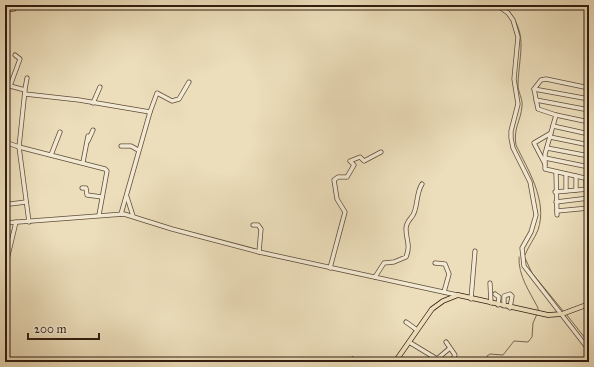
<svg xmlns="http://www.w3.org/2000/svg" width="594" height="367" font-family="'IM FELL Great Primer',serif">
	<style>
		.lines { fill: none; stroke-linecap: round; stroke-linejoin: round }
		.stream { stroke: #7b6954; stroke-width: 1 }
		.minor-casing { stroke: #604c3b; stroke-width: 5 }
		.major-casing { stroke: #311c10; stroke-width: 5.5 }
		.minor { stroke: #f3ead3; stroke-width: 3.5 }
		.major { stroke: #ecdebb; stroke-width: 4 }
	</style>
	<rect width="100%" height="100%" fill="#ecdebb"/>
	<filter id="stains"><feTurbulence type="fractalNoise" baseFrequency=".005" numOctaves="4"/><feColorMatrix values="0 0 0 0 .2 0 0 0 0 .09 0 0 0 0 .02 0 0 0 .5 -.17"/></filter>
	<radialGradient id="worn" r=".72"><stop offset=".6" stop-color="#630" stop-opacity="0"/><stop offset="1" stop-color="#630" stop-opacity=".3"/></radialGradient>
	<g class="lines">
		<g class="stream">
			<path d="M 503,5 C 530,32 519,51 518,85 C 518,92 523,99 522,106 C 521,121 513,128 516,145 C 528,170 548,201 538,230 C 535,238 528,247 525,255"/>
			<path d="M 519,257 C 518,276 530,292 538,308 L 538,311"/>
			<path d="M 525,258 L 532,273 L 564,312"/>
			<path d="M 566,314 L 589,343"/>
			<path d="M 485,362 L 487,356 L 490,354 L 503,355 L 514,341 L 528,342 L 532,337 L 533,323 L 537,314"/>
		</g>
		<defs>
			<g id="minor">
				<path d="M 497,5 L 508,13 L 513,20 L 518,37 L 514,79 L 518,104 L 511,131 L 511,138 L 513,148 L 530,182 L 536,215 L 531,232 L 522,248 L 524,266 L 589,350"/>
				<path d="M 5,10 L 14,9"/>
				<path d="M 5,16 L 6,31"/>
				<path d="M 15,55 L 20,59 L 10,86 L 25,90 L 19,147 L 29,222"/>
				<path d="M 589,88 L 546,79 L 541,80 L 534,89 L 538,109 L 556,115 L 589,122"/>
				<path d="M 25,89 L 27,78"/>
				<path d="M 534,89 L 589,99"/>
				<path d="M 25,94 L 79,100 L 150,112 L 157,93 L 172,101 L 179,99 L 189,82"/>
				<path d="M 536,100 L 589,110"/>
				<path d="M 93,103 L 100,87"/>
				<path d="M 556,115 L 545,154 L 545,169 L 589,179"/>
				<path d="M 553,126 L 589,134"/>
				<path d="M 550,137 L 589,145"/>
				<path d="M 88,141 L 93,130"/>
				<path d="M 5,142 L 19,147 L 105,169 L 107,171 L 99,215"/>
				<path d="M 121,146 L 131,146 L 138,150"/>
				<path d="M 547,148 L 589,156"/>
				<path d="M 51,155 L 60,132"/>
				<path d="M 545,158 L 589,167"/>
				<path d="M 83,162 L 88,136"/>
				<path d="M 545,164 L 534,143 L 551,133"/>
				<path d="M 556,172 L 557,215"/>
				<path d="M 566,174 L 566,191"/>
				<path d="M 586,178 L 586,190"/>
				<path d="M 82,188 L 86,188 L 87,195 L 102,197"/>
				<path d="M 576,190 L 576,176"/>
				<path d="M 555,192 L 589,189"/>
				<path d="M 127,197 L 133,216"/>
				<path d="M 556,202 L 589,198"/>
				<path d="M 10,204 L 26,202"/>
				<path d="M 557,211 L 589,208"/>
				<path d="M 121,214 L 150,112"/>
				<path d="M 5,223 L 124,214 L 172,229 L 259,252 L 457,295"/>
				<path d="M 253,225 L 258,225 L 261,229 L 259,252"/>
				<path d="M 435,263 L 445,264 L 449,274 L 444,292"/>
				<path d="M 5,268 L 16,222"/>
				<path d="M 330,268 L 345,212 L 337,199 L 334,180 L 338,177 L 347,177 L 354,165 L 350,161 L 360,157 L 364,161 L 381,152"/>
				<path d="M 375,277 L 384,263 L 394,262 L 406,257 C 411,245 406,240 406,229 C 406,222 410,220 413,215 C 418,206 416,193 422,184"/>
				<path d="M 490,283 L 491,303"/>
				<path d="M 495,294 L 499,297 L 498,305"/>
				<path d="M 471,299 L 475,251"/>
				<path d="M 504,306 L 504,296 L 510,294 L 512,296 L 510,308"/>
				<path d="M 406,322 L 417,330"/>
				<path d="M 409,342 L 442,362"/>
				<path d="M 446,342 L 455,355 L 451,362"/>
				<path d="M 437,359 L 450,348"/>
				<path d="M 351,362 L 353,359 L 357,362"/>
			</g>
			<path id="major" d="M 395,362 L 432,309 L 443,301 L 458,295 L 548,315 L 562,314 L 589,304"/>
		</defs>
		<use href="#minor" class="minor-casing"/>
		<use href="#major" class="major-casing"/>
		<use href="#minor" class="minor"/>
		<use href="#major" class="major"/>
	</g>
	<rect width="594" height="367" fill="none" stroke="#ecdebb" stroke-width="20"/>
	<rect x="6" y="6" width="582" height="355" fill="none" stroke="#311c10" stroke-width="2"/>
	<rect x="10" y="10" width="574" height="347" fill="none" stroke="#311c10"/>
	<path d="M28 333v6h71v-6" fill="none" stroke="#311c10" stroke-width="2"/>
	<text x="34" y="333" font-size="12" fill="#311c10" stroke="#f3ead3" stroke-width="3" paint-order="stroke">200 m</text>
	<rect width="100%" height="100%" filter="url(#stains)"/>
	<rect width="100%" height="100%" fill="url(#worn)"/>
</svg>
